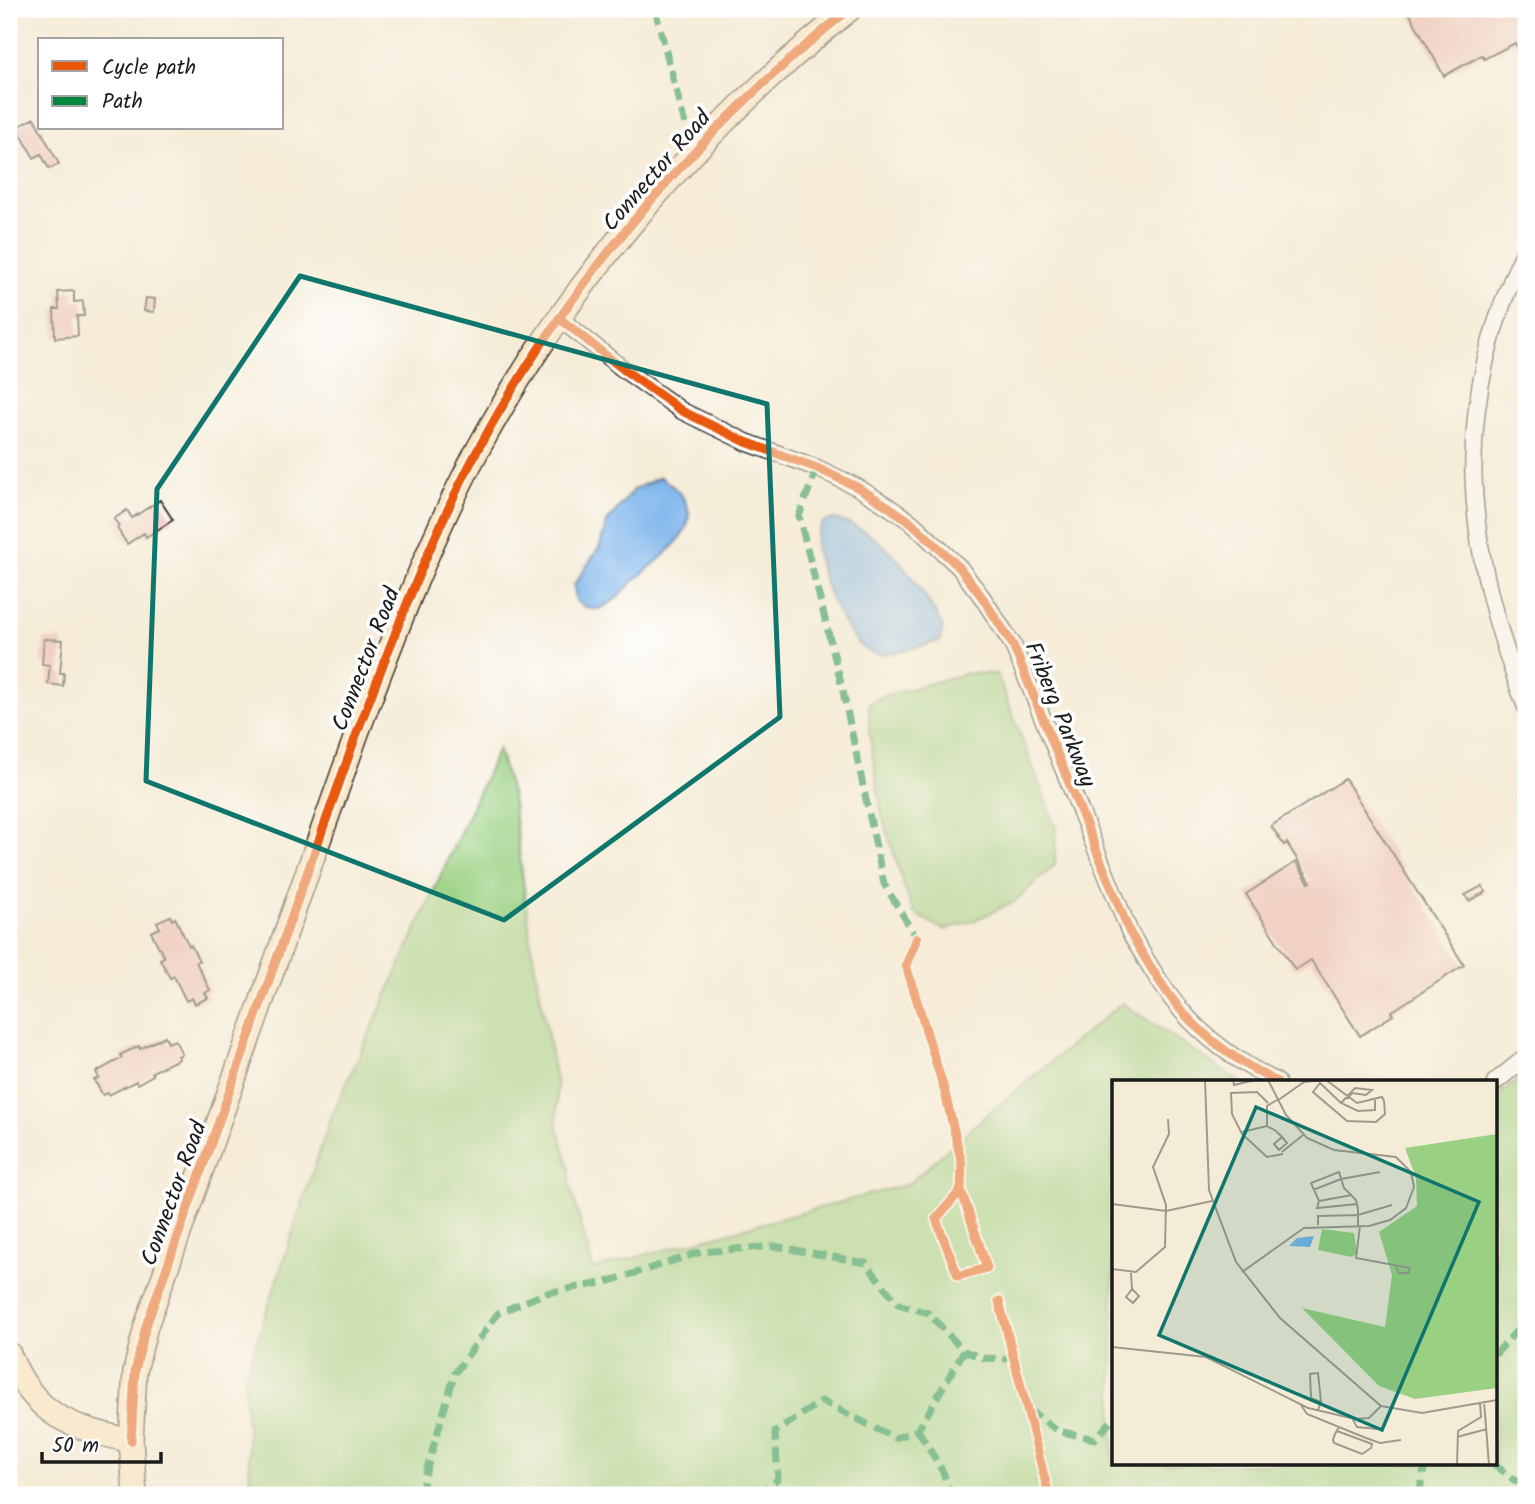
<svg xmlns="http://www.w3.org/2000/svg" width="1535" height="1504" font-family="Kalam,sans-serif">
	<style>
		.green { fill: #9ad081; stroke: #5b764e; stroke-width: 2 }
		.water { fill: #7bb4eb; stroke: #4c6884; stroke-width: 2 }
		.building { fill: #ebb0ab }
		.lines { fill: none; stroke-linecap: round; stroke-linejoin: round }
		.street-casing { stroke: #3d3b38; stroke-width: 19 }
		.secondary-casing { stroke: #3d3b38; stroke-width: 26 }
		.street { stroke: #fff; stroke-width: 16 }
		.secondary { stroke: #fce6c4; stroke-width: 23 }
		.quiet { stroke: #00873e; stroke-width: 7; stroke-dasharray: 14 7; stroke-linecap: butt }
		.cycleway-casing { stroke: #fff; stroke-width: 13 }
		.cycleway { stroke: #e8590c; stroke-width: 9 }
		.marked { fill: none; stroke: #0f766e; stroke-width: 5; stroke-linejoin: round }
		.labels { text-anchor: middle; stroke-width: 7; stroke-linejoin: round; paint-order: stroke }
		.street-label { font-size: 23px; fill: #1c1c1c; stroke: #fff }
		.inset-road { fill: none; stroke: #9e998d; stroke-width: 2 }
		.view { fill: #0f766e; fill-opacity: 0.15; stroke: #0f766e; stroke-width: 3.5 }
		.inset-edge { fill: none; stroke: #1c1c1c; stroke-width: 3.5 }
	</style>
	<rect width="100%" height="100%" fill="#fff"/>
	<filter id="ink" filterUnits="userSpaceOnUse"><feTurbulence type="fractalNoise" baseFrequency=".0143" numOctaves="2"/><feDisplacementMap in="SourceGraphic" scale="14" xChannelSelector="R" yChannelSelector="G"/><feConvolveMatrix kernelMatrix="1 2 1 2 8 2 1 2 1" color-interpolation-filters="sRGB"/></filter>
	<filter id="wash" filterUnits="userSpaceOnUse"><feTurbulence type="fractalNoise" baseFrequency=".00686" numOctaves="4" result="noise"/><feDisplacementMap in="SourceGraphic" scale="28" xChannelSelector="R" yChannelSelector="G"/><feGaussianBlur stdDeviation="1.57" result="paint"/><feColorMatrix in="noise" values="0 0 0 0 0 0 0 0 0 0 0 0 0 0 0 0 0 1.4 0 .05"/><feComposite in="paint" operator="in"/></filter>
	<g filter="url(#wash)">
		<rect width="100%" height="100%" fill="#f5ecd8"/>
		<g class="green">
			<path d="M 968,673 L 997,674 L 1056,828 L 1055,865 L 1014,902 L 973,921 L 944,930 L 914,913 L 904,887 L 882,816 L 869,731 L 869,703 L 883,696 Z"/>
			<path d="M 498,749 L 512,797 L 532,950 L 557,1086 L 557,1124 L 570,1170 L 570,1185 L 593,1269 L 908,1184 L 990,1112 L 1122,1003 L 1240,1082 L 1113,1082 L 1113,1464 L 1495,1464 L 1495,1096 L 1526,1075 L 1526,1495 L 251,1495 L 244,1380 L 329,1122 Z"/>
		</g>
		<g class="water">
			<path d="M 660,477 C 722,517 670,549 635,580 C 624,590 611,607 596,609 C 588,610 582,605 576,601 L 574,585 L 600,546 L 607,522 L 633,490 Z"/>
			<path d="M 834,519 C 886,531 919,583 943,627 L 940,641 C 929,644 886,656 876,654 C 847,650 812,563 816,538 C 817,533 821,527 822,523 Z"/>
		</g>
		<g id="blocks">
			<g class="building">
				<path d="M 1407,9 L 1526,9 L 1526,54 L 1522,56 L 1515,43 L 1484,59 L 1482,55 L 1444,76 Z"/>
				<path d="M 34,118 L 59,164 L 49,169 L 41,154 L 34,158 L 17,127 Z"/>
				<path d="M 74,291 L 74,302 L 83,301 L 84,316 L 77,316 L 78,336 L 55,338 L 54,309 L 59,309 L 58,292 Z"/>
				<path d="M 146,298 L 155,299 L 154,312 L 144,311 Z"/>
				<path d="M 160,500 L 173,520 L 146,537 L 144,533 L 127,544 L 117,528 L 119,526 L 114,519 L 127,510 L 132,518 Z"/>
				<path d="M 44,639 L 63,640 L 60,673 L 64,673 L 63,686 L 48,684 L 50,665 L 42,664 Z"/>
				<path d="M 1345,779 L 1464,965 L 1391,1012 L 1393,1015 L 1360,1036 L 1311,960 L 1295,970 L 1246,894 L 1296,862 L 1309,883 L 1311,882 L 1287,843 L 1284,845 L 1271,826 Z"/>
				<path d="M 1482,886 L 1486,892 L 1469,901 L 1465,895 Z"/>
				<path d="M 170,916 L 172,920 L 175,918 L 189,946 L 191,945 L 199,961 L 196,962 L 210,990 L 205,993 L 208,998 L 195,1004 L 192,998 L 186,1001 L 174,976 L 170,978 L 160,959 L 164,957 L 151,932 L 160,928 L 157,922 Z"/>
				<path d="M 165,1036 L 168,1043 L 175,1040 L 182,1054 L 178,1056 L 179,1059 L 152,1072 L 153,1075 L 137,1084 L 136,1081 L 109,1095 L 108,1093 L 103,1095 L 94,1080 L 99,1078 L 96,1072 L 122,1058 L 120,1055 L 139,1046 L 140,1049 Z"/>
			</g>
		</g>
	</g>
	<g filter="url(#ink)">
		<use href="#blocks" fill-opacity="0" stroke="#3d3b38" stroke-width="2"/>
		<g class="lines">
			<defs>
				<g id="street">
					<path d="M 1526,248 C 1448,409 1464,545 1526,707"/>
					<path d="M 559,318 L 623,369 L 682,411 L 746,442 L 817,468 L 857,487 L 886,505 L 911,522 L 959,567 L 982,597 L 1013,645 L 1130,933 C 1146,959 1161,987 1181,1010 C 1207,1041 1242,1064 1277,1082"/>
					<path d="M 1495,1082 L 1526,1057"/>
				</g>
				<g id="secondary">
					<path d="M 9,1354 C 34,1416 70,1427 131,1441 L 135,1495"/>
					<path d="M 131,1441 L 135,1371 L 146,1326 L 357,733 C 393,638 429,541 477,451 C 568,283 701,127 850,9"/>
				</g>
			</defs>
			<use href="#street" class="street-casing"/>
			<use href="#secondary" class="secondary-casing"/>
			<use href="#street" class="street"/>
			<use href="#secondary" class="secondary"/>
			<g class="quiet">
				<path d="M 655,9 L 693,155"/>
				<path d="M 817,468 L 799,516 L 842,687 L 884,884 L 917,938"/>
				<path d="M 1495,1355 L 1526,1320"/>
				<path d="M 1028,1409 L 1058,1431 L 1095,1439 L 1113,1419"/>
				<path d="M 918,1430 L 943,1472 L 951,1495"/>
				<path d="M 1494,1464 L 1514,1480 L 1526,1485"/>
				<path d="M 426,1495 L 423,1482 L 455,1373 L 498,1313 L 546,1293 L 607,1282 L 701,1252 L 774,1246 L 866,1263 L 898,1304 L 928,1313 L 964,1351 L 983,1358 L 1014,1359"/>
				<path d="M 757,1495 L 778,1479 L 775,1432 L 822,1401 L 895,1438 L 918,1430 L 964,1351"/>
				<path d="M 1419,1495 L 1425,1464"/>
			</g>
			<defs>
				<g id="cycleway">
					<path d="M 559,318 L 623,369 L 682,411 L 746,442 L 817,468 L 857,487 L 886,505 L 911,522 L 959,567 L 982,597 L 1013,645 L 1130,933 C 1146,959 1161,987 1181,1010 C 1207,1041 1242,1064 1277,1082"/>
					<path d="M 917,938 L 906,965 L 944,1089 L 962,1164 L 961,1190 L 987,1268 L 958,1276 L 936,1219 L 961,1190"/>
					<path d="M 999,1301 L 1049,1495"/>
					<path d="M 131,1441 L 135,1371 L 146,1326 L 357,733 C 393,638 429,541 477,451 C 568,283 701,127 850,9"/>
				</g>
			</defs>
			<use href="#cycleway" class="cycleway-casing"/>
			<use href="#cycleway" class="cycleway"/>
		</g>
	</g>
	<path d="M0 0H1535V1504H0ZM 300,276 L 767,404 L 780,717 L 504,920 L 146,781 L 157,489 Z" fill="#f5ecd8" fill-opacity=".55" fill-rule="evenodd"/>
	<path class="marked" d="M 300,276 L 767,404 L 780,717 L 504,920 L 146,781 L 157,489 Z"/>
	<g class="labels">
		<g class="street-label">
			<text transform="translate(656 170) rotate(-49)" y="8">Connector Road</text>
			<text transform="translate(365 659) rotate(-69)" y="8">Connector Road</text>
			<text transform="translate(1061 714) rotate(68)" y="8">Friberg Parkway</text>
			<text transform="translate(173 1193) rotate(-70)" y="8">Connector Road</text>
		</g>
	</g>
	<g transform="translate(1112 1080)">
		<rect width="385" height="385" fill="#f5ecd8"/>
		<path d="M 385,54 L 385,308 L 303,319 L 267,306 L 190,228 L 273,247 L 280,195 L 267,152 L 305,126 L 304,98 L 293,68 ZM 210,149 L 242,153 L 245,173 L 240,177 L 206,170 Z" fill="#9ad081"/>
		<path d="M 202,156 L 198,167 L 177,166 L 185,158 Z" fill="#7bb4eb"/>
		<path class="inset-road" d="M 93,0 L 97,110 L 124,182 L 168,238 L 269,326M 121,0 L 122,5 L 143,0M 214,0 L 245,23 L 270,17 L 272,21 L 273,34 L 264,42 L 235,41 L 201,12 L 208,3 L 229,23 L 246,31 L 263,30 L 263,20M 165,20 L 155,26 L 155,46 L 164,51 L 170,57 L 175,63 L 167,70 L 162,64 L 170,57M 165,21 L 192,2 L 212,0M 156,23 L 145,12 L 119,13 L 120,34 L 130,54 L 155,77 L 171,74M 229,23 L 243,8 L 260,10 L 254,15 L 240,13 L 235,19M 130,52 L 155,46M 170,72 L 191,55M 201,110 L 229,99 L 268,92M 207,121 L 240,115M 0,124 L 54,131 L 100,121M 245,124 L 205,128 L 207,121 L 199,103 L 227,92 L 232,108 L 244,120 L 245,124 L 246,129 L 246,146M 206,145 L 206,136 L 246,135 L 280,125M 248,146 L 244,178 L 298,188 L 297,193 L 287,193 L 284,187M 0,189 L 24,192 L 53,167 L 54,125 L 41,87 L 57,54 L 56,39M 130,192 L 192,148 L 257,146 L 278,140 L 294,128 L 302,107 L 299,92 L 284,77 L 222,70 L 195,58 L 174,35 L 156,0M 19,193 L 20,209 L 14,217 L 21,223 L 27,216 L 20,209M 0,267 L 94,277 L 196,328 L 243,339 L 257,338 L 269,326 L 310,333 L 385,320M 372,321 L 377,385M 189,325 L 195,334 L 254,358 L 268,363 L 289,360M 206,330 L 209,322 L 206,293 L 198,294 L 199,318 L 209,322M 240,338 L 245,347 L 266,349M 225,351 L 260,364 L 259,368 L 250,374 L 222,363 L 221,360 L 223,354 L 227,347M 345,357 L 375,349M 345,385 L 346,351 L 369,337 L 368,323"/>
		<path class="view" d="M 144,27 L 367,122 L 270,350 L 47,255 Z"/>
		<rect width="385" height="385" class="inset-edge"/>
	</g>
	<rect width="1535" height="1504" fill="none" stroke="#fff" stroke-width="35"/>
	<rect x="38" y="38" width="245" height="91" fill="#ffffff" stroke="#a4a4a4" stroke-width="2"/>
	<rect x="52" y="61" width="35" height="10" fill="#e8590c" stroke="#a4a4a4" stroke-width="2"/>
	<text x="102" y="74" font-size="21" fill="#1c1c1c">Cycle path</text>
	<rect x="52" y="96" width="35" height="10" fill="#00873e" stroke="#a4a4a4" stroke-width="2"/>
	<text x="102" y="108" font-size="21" fill="#1c1c1c">Path</text>
	<path d="M42 1452v10h119v-10" fill="none" stroke="#1c1c1c" stroke-width="3.5"/>
	<text x="52" y="1452" font-size="21" fill="#1c1c1c" stroke="#ffffff" stroke-width="5" paint-order="stroke">50 m</text>
</svg>
